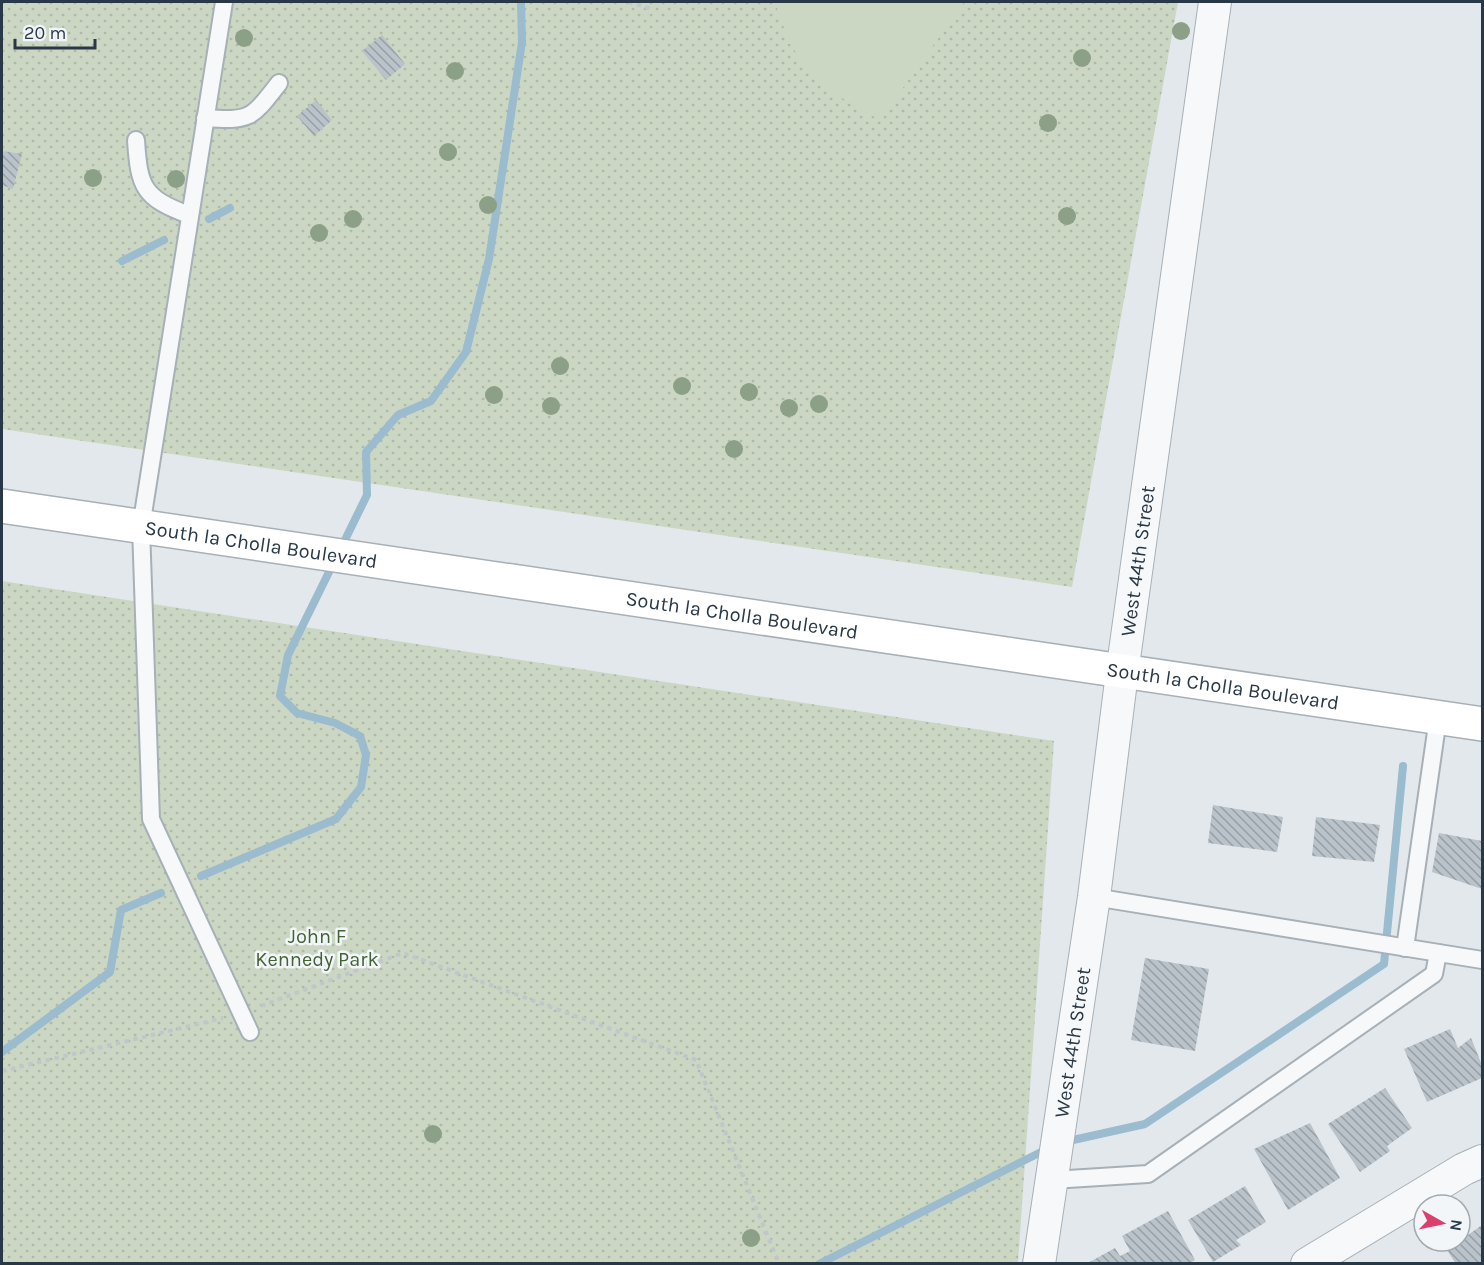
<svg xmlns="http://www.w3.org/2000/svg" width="1484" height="1265" font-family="Karla,sans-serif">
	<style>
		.grass { fill: url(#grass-dots) }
		.garden { fill: #cbd7c3 }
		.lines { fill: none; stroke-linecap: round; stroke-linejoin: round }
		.stream { stroke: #9bbbcf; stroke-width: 8 }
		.building { fill: url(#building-back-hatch) }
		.lane-casing { stroke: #a7b0b7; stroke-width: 20 }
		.street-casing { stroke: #a7b0b7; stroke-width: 34 }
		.secondary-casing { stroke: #a7b0b7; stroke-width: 36 }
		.path { stroke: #c1c6cb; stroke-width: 4; stroke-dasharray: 4.5 4.5; stroke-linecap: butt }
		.lane { stroke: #f6f8fa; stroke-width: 16 }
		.street { stroke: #f6f8fa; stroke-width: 32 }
		.secondary { stroke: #fff; stroke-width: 33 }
		.tree { fill: #8c9f87 }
		.labels { text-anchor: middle; stroke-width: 5; stroke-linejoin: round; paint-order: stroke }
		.street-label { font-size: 20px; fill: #293846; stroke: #f3f6f9 }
		.park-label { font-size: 20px; fill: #446335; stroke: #f3f6f9 }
	</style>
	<defs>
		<pattern id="grass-dots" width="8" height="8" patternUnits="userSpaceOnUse" patternTransform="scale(1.5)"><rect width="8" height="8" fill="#cbd7c3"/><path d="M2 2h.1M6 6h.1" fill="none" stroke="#aeb9a9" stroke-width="1.8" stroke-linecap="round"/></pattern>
		<pattern id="building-back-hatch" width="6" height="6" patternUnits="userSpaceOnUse" patternTransform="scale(1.5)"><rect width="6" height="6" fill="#bac2ca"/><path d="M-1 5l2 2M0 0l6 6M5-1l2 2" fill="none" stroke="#979fa6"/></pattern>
	</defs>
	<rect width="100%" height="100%" fill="#e3e8ec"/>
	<g class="grass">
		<path d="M 2,2 L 1178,2 L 1072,587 L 2,429 Z"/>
		<path d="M 2,581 L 1054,741 L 1018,1263 L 2,1263 Z"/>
	</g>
	<path class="garden" d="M 776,2 L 964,2 L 880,120 C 838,97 805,79 786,33 C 782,22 777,13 776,2 Z"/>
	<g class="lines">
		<g class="stream">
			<path d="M 209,219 L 230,208"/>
			<path d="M 122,261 L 164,240"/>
			<path d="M 341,548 L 367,495 L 366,452 L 398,415 L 431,401 L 466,352 L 489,259 L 522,42 L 521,2"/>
			<path d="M 201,876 L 336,819 L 361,787 L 366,755 L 360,736 L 335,723 L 297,713 L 280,696 L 288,655 L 334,562"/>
			<path d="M 2,1052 L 110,972 L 121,910 L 161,893"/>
			<path d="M 1064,1142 L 1145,1124 L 1384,964 L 1403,766"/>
			<path d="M 819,1264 L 1049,1148"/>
		</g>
	</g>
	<g class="building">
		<path d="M 382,35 L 405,64 L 386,80 L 362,51 Z"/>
		<path d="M 316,100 L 332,120 L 314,136 L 297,116 Z"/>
		<path d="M 2,151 L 22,154 L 13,189 L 2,185 Z"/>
		<path d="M 1213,805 L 1283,817 L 1277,852 L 1208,843 Z"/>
		<path d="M 1316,817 L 1380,825 L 1374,862 L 1312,856 Z"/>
		<path d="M 1439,833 L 1482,841 L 1482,889 L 1432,872 Z"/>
		<path d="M 1145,958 L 1209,969 L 1195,1051 L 1131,1040 Z"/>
		<path d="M 1450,1029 L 1458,1048 L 1471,1038 L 1482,1065 L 1482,1078 L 1427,1102 L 1404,1049 Z"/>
		<path d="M 1385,1088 L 1412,1128 L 1387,1146 L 1390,1151 L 1360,1172 L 1328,1124 Z"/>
		<path d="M 1310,1123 L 1340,1178 L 1288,1210 L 1254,1149 Z"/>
		<path d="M 1245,1186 L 1266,1222 L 1236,1240 L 1241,1245 L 1213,1262 L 1188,1220 Z"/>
		<path d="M 1168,1211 L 1195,1260 L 1188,1264 L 1086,1264 L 1115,1248 L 1120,1256 L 1130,1251 L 1122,1236 Z"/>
		<path d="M 1482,1225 L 1482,1264 L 1456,1264 L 1447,1250 Z"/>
	</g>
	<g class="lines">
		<defs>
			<g id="lane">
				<path d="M 224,2 L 141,527 L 151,819 L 250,1032"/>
				<path d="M 205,118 C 251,121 251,119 279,83"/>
				<path d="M 136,140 C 139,187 143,198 189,215"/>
				<path d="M 1094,897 L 1482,960"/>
				<path d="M 1405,948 L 1438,718"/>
				<path d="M 1052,1180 L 1148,1174 L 1434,974 L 1438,953"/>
			</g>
			<g id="street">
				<path id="s1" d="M 1039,1264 L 1094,897 L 1122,673 L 1215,2"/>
				<path d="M 1307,1264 L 1464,1169 L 1482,1161"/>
			</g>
			<g id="secondary">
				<path id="s2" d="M 2,506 L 1482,724"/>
			</g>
		</defs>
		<use href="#lane" class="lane-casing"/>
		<use href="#street" class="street-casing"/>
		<use href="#secondary" class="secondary-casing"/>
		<g class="path">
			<path d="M 628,2 L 652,9"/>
			<path d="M 261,1006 L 403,953 L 696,1060 L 779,1264"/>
			<path d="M 2,1071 L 223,1018"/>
		</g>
		<use href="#lane" class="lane"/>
		<use href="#street" class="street"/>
		<use href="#secondary" class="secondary"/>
	</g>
	<g class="tree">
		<circle cx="1181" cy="31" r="9"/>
		<circle cx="244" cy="38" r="9"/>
		<circle cx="1082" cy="58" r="9"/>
		<circle cx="455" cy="71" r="9"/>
		<circle cx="1048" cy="123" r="9"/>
		<circle cx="448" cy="152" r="9"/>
		<circle cx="93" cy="178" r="9"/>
		<circle cx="176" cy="179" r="9"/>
		<circle cx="488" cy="205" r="9"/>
		<circle cx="1067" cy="216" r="9"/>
		<circle cx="353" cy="219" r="9"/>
		<circle cx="319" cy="233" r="9"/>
		<circle cx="560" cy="366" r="9"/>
		<circle cx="682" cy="386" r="9"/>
		<circle cx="749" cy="392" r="9"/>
		<circle cx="494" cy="395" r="9"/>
		<circle cx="819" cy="404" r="9"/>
		<circle cx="551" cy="406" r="9"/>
		<circle cx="789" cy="408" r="9"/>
		<circle cx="734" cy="449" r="9"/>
		<circle cx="433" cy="1134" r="9"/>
		<circle cx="751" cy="1238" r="9"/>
	</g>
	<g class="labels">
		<g class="street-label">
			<text dy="7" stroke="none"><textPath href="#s2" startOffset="262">South la Cholla Boulevard</textPath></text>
			<text dy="7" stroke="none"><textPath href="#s1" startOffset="710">West 44th Street</textPath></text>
			<text dy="7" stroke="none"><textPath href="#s2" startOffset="748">South la Cholla Boulevard</textPath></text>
			<text dy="7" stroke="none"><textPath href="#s2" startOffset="1234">South la Cholla Boulevard</textPath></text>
			<text dy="7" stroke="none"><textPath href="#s1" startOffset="224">West 44th Street</textPath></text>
		</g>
		<g class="park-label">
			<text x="317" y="943">John F<tspan x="317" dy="23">Kennedy Park</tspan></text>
		</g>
	</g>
	<rect width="1484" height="1265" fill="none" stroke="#293846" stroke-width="6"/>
	<g transform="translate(1442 1223) rotate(99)"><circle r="28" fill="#f3f6f9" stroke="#a2aab1" stroke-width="1.5"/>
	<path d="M0-4.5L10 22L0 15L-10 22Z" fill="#da406c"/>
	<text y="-9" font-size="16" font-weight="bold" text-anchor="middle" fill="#293846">N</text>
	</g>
	<path d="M15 39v9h80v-9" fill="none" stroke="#293846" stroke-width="3"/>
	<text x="24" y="39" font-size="18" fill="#293846" stroke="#f3f6f9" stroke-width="4.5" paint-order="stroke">20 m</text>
</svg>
